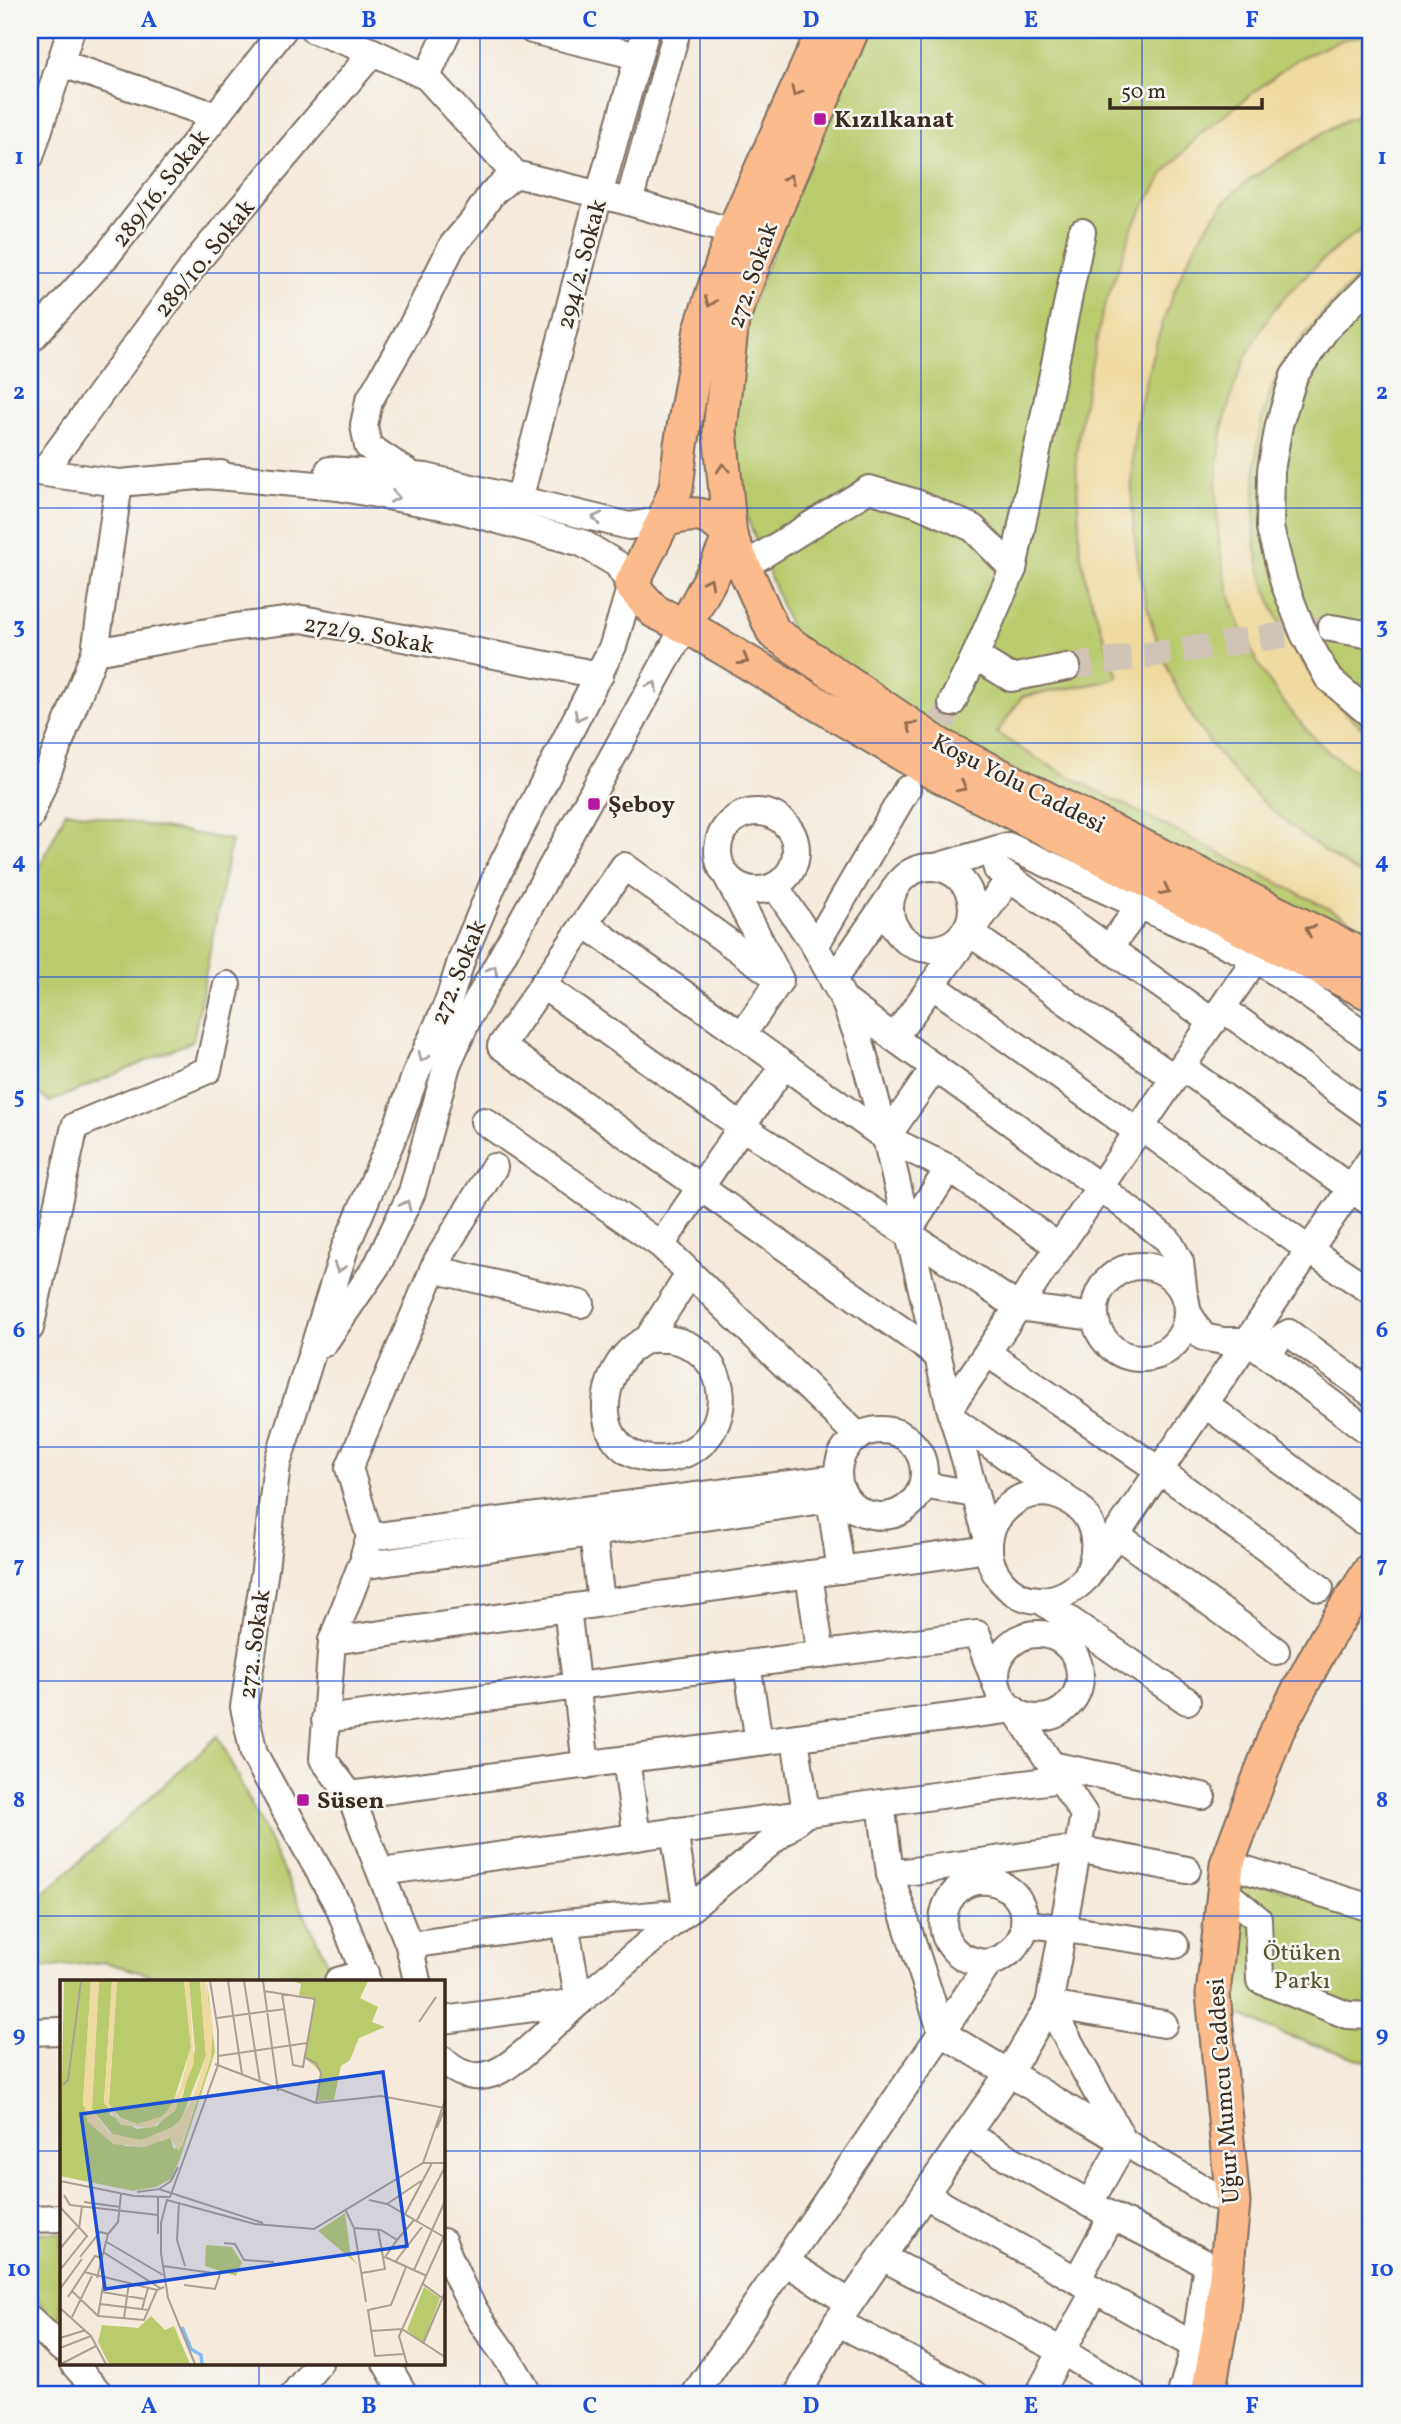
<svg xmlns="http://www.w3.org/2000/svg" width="1401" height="2424" font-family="Vollkorn,serif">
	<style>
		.green { fill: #bacb6d; stroke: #7a7a46; stroke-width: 2 }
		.sand { fill: #eeda9e; stroke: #94825e; stroke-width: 2 }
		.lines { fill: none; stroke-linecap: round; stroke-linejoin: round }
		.minor-tunnel { stroke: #d0c4b6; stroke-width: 26; stroke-dasharray: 26 13; stroke-linecap: butt }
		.minor-casing { stroke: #7c6d60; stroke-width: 30 }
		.major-casing { stroke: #7c6d60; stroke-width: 37 }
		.minor { stroke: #fff; stroke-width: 26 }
		.major { stroke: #fbbb8c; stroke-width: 33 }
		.oneway { stroke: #916b50 }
		.oneway2 { stroke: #a79f9a }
		.grid { fill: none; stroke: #1d4ed8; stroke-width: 2; stroke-opacity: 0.55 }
		.poi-dot { fill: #b5179e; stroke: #f6f6f2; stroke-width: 2.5 }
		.labels { text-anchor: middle; stroke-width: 5; stroke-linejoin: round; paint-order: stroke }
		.poi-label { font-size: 24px; font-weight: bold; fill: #3b2a1e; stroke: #f6f6f2; text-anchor: start }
		.street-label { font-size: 24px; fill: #3b2a1e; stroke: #f6f6f2 }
		.park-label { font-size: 24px; fill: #5b5232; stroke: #f6f6f2 }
		.inset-river { fill: none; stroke: #82bbf3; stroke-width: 3.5 }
		.inset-road { fill: none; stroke: #ab9d90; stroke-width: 2 }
		.view { fill: #1d4ed8; fill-opacity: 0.15; stroke: #1d4ed8; stroke-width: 3.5 }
		.inset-edge { fill: none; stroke: #3b2a1e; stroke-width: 3.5 }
		.neatline { fill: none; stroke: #1d4ed8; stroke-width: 2.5 }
		.grid-label { font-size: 23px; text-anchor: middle; font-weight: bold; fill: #1d4ed8 }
	</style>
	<rect width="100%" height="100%" fill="#f6f6f2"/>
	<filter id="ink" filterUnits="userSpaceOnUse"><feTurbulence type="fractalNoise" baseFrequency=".0143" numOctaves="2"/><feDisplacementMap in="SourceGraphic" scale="14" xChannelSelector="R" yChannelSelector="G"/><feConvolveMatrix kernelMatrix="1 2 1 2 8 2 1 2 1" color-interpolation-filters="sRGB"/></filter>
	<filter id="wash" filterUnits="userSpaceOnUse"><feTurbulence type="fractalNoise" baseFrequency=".00686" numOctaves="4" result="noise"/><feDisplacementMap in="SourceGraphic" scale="28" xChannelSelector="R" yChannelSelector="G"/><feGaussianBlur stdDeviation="1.57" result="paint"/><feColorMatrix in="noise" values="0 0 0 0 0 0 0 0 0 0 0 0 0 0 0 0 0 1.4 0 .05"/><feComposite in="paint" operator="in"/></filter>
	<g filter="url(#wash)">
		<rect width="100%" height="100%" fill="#f5eadc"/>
		<g class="green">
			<path d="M 863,30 L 1371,30 L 1371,34 L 1342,40 L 1297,59 L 1200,134 L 1165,172 L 1092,366 L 1082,412 L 1076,456 L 1080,550 L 1088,589 L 1118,678 L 1104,682 L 1022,696 L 997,733 L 1039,760 L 1109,797 L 1371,930 L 1371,955 L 943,734 L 794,638 L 745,512 L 729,436 L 742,328 Z"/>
			<path d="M 1371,112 L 1371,226 L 1361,230 L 1330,253 L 1302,279 L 1276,307 L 1222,425 L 1217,500 L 1275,690 L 1325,749 L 1371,782 L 1371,881 C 1293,835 1219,774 1178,691 C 1142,618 1127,529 1133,449 C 1137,408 1149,364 1162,325 C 1176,282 1195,238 1224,203 C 1243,180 1271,166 1296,150 C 1312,140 1329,128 1346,120 C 1354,117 1363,115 1371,112 Z"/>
			<path d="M 1371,266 L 1371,735 C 1313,688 1268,623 1256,548 C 1253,529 1255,508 1255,489 C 1255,458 1258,424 1269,395 C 1286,346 1334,300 1371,266 Z"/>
			<path d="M 66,811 L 231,840 L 193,1041 L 50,1102 L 30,1088 L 30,888 Z"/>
			<path d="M 218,1736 L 332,1971 L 287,1981 L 171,1981 L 104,1962 L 30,1969 L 30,1906 Z"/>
			<path d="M 1241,1878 L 1371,1912 L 1371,2063 L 1285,2035 L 1231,2011 L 1235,1916 Z"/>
			<path d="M 30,2233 L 61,2233 L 61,2326 L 30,2293 Z"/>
		</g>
		<g class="sand">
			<path d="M 1371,34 L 1371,112 C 1363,115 1354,117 1346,120 C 1329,128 1312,140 1296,150 C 1271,166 1243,180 1224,203 C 1195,238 1176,282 1162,325 C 1149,364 1137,408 1133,449 C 1127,529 1142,618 1178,691 C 1219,774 1293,835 1371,881 L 1371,930 L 1109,797 L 1039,760 L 997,733 L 1022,697 L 1104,682 L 1118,677 L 1088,589 L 1080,550 L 1076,456 L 1082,412 L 1102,314 L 1134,223 L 1165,172 L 1200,134 L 1297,59 L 1342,40 Z"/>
			<path d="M 1371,226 L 1371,266 C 1334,300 1286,346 1269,395 C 1258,424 1255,458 1255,489 C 1255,508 1253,529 1256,548 C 1268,623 1313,688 1371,735 L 1371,782 C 1356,771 1338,761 1324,748 C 1299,723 1273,691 1256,660 C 1199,553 1202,407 1275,308 C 1287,293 1302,279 1316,266 C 1333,251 1351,235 1371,226 Z"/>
		</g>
	</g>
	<g filter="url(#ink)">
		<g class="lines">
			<g class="minor-tunnel">
				<path d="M 1067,667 L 1331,628"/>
				<path d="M 924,758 L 952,703"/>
			</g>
			<defs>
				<g id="minor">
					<path d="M 314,30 L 373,52 L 427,77 L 515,174 L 629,202 L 733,232"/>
					<path d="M 532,30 L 638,56"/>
					<path d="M 60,63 L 216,116"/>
					<path d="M 427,77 L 448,30"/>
					<path d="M 30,157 L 71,30"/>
					<path d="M 629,202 L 677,30"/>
					<path d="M 1371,284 L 1326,329 L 1294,376 L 1279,425 L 1271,470 L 1270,528 L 1284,583 L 1304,634 L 1328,678 L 1371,715"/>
					<path d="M 30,340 L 108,254 L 283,30"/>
					<path d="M 329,470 L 426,477 L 629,526 L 664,520"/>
					<path d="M 30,471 L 119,483 L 221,474"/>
					<path d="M 43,472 L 201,256 L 373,52"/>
					<path d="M 206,475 L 338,487 L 458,509 L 582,543 L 617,564 L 631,585 L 613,646 L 497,875 L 462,958 L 449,1000 L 417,1071 L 397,1127 L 345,1248 L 277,1464 L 265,1569 L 244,1707 L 254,1754 L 339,1907 L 367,1981"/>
					<path d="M 413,476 L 368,446 L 364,425 L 369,401 L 413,324 L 452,246 L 473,221 L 492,193 L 515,174"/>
					<path d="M 519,500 L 599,195 L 646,30"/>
					<path d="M 743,567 L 869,489 L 916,503 L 973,528 L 1013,569"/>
					<path d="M 1331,628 L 1371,635"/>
					<path d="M 95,652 L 236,627 L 302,619 L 600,675"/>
					<path d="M 975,656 L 1013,569 L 1082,232"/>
					<path d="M 952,703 L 975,656 L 1011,678 L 1067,667"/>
					<path d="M 907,789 L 815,946 L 844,1000 L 861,1045 L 886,1138 L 950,1407 L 989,1543"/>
					<circle cx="757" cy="851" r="39"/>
					<path d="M 30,817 L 95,652 L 119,483"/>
					<circle cx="931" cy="908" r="41"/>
					<path d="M 936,867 L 1008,846 L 1256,958 L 950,1407"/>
					<path d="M 997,869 L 1213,1022"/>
					<path d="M 728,878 L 778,976"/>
					<path d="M 1010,878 L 932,985 L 1138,1132"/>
					<path d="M 775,886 L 815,946"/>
					<path d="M 585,924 L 742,1035"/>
					<path d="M 966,930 L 1174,1078"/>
					<path d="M 1109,948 L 1140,906"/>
					<path d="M 1256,958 L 1371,1039"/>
					<path d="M 833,980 L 892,894"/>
					<path d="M 542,985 L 742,1127 L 907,1233"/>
					<path d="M 932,985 L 894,1038 L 1100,1187 L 1168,1240 L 1180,1262 L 1184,1295"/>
					<path d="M 844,1000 L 894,1038"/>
					<path d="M 1222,1008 L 1371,1115"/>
					<path d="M 1182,1067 L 1371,1203"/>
					<path d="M 484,1121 L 661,1245 L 859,1437"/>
					<path d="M 1141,1127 L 1309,1250 L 1371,1291"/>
					<path d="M 886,1138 L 935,1067"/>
					<path d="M 949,1168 L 907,1233 L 1018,1307 L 1095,1317"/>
					<path d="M 661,1245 L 784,1065"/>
					<circle cx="1141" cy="1312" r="46"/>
					<path d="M 433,1269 L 581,1304"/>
					<path d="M 1187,1311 L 1203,1337 L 1223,1341 L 1248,1341 L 1367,1430 L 1371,1429"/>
					<path d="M 30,1328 L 75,1126 L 208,1070 L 227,985"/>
					<path d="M 667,1339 C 674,1340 682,1342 688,1345 C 724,1363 731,1410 706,1439 C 683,1465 632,1468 613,1436 C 595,1405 613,1354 646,1340 C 652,1338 661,1339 667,1339 Z"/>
					<path d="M 647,1340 L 690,1273"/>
					<path d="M 324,1343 L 378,1264 L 412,1192 L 447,1065 L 469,1016 L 685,626"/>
					<path d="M 987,1353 L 1159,1470 L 1320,1588"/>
					<path d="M 937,1355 L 501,1046 L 624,866 L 780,980 L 742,1035 L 886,1138 L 949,1168 L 1059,1247"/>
					<path d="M 1271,1358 C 1273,1345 1276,1339 1289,1333 L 1371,1393"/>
					<path d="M 1205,1404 L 1361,1520"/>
					<path d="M 953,1419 L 1063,1496"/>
					<circle cx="881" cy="1473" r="43"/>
					<path d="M 922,1485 L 975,1494"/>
					<path d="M 830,1499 L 841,1570"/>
					<path d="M 593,1533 L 601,1603"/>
					<path d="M 1116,1534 L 1276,1651"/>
					<path d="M 370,1537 L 838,1478"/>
					<path d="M 364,1555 L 370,1537 L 349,1468 L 437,1261 L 494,1167"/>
					<path d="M 809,1574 L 821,1655"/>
					<path d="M 1087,1577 C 1102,1543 1095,1507 1055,1495 C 1042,1491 1025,1494 1014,1502 C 949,1548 1023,1644 1087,1577 L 1371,1159"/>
					<path d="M 1042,1601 L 1187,1701"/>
					<path d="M 567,1608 L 586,1765"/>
					<circle cx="1038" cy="1676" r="42"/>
					<path d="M 332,1641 L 989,1549"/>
					<path d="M 747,1664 L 759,1742"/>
					<path d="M 1017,1713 L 1084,1814 L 1049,2005 L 1164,2024"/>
					<path d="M 325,1719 L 977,1634 L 999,1692"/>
					<path d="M 626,1759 L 637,1837"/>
					<path d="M 1051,1765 L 1202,1796"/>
					<path d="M 1061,1779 L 881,1803 L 890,1874 L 1077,1849 L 1187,1870"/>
					<path d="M 350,1795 L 1013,1709"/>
					<path d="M 1227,1864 L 1371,1908"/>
					<path d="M 381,1872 L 881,1803"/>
					<path d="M 890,1874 L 942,2033 L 1124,2142 L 1089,2204"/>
					<path d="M 1223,1890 L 1258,1919 L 1260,1980 L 1347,2015 L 1371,2016"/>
					<path d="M 1024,1923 L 1175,1945"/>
					<path d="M 409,1945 L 565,1923 L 687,1912 L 674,1831"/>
					<path d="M 338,1981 L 365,1973"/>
					<path d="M 417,1981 L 409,1945 L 350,1795 L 323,1759 L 332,1641 L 361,1566 L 830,1499 L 863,1513"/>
					<path d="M 1049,2005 L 1124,2142 L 1215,2196"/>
					<path d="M 443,2020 L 579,2002 L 565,1923"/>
					<path d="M 30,2032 L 61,2031"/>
					<path d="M 443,2060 C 456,2073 473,2080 491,2074 C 515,2067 556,2022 577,2004 C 652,1938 730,1877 806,1813 L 795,1738"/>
					<path d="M 966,2134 L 1112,2216 L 1207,2264 L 1195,2346 L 1181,2394"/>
					<path d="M 925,2195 L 1195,2346"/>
					<path d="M 30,2219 L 61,2218"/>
					<path d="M 443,2242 C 455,2272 468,2303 487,2330 C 503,2353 516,2368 528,2394"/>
					<path d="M 882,2257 L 1062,2351 L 1132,2394"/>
					<path d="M 786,2262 L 850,2303"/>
					<path d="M 1077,2280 L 1112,2216"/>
					<path d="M 30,2319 L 61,2348"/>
					<path d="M 837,2322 L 975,2394"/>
					<path d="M 73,2363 L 100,2394"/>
					<path d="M 386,2363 L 404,2394"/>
					<path d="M 294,2394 L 319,2363"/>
					<path d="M 695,2394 L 989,1963 C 1016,1955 1035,1929 1019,1901 C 1014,1892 1004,1885 994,1882 C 935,1869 920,1962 989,1963"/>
					<path d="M 798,2394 L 837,2322 L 1008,2074 L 1049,2005"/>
					<path d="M 1039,2394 L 1095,2290"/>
				</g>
				<g id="major">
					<path d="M 824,30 L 733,232 L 701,329 L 681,445 L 676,488 L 664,520 L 631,585 L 654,611 L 700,634 L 931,771 L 1371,994"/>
					<path d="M 664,520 C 695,512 707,510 730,536 L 774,633 L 939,745 L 1371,960"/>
					<path d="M 685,626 L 716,568 L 730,536 L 720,430 L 732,320 L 760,246 L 852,30"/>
					<path d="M 1208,2394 L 1222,2317 L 1233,2203 L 1213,1994 L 1227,1864 L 1277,1731 L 1326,1639 L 1371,1569"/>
				</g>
			</defs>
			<use href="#minor" class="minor-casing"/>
			<use href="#major" class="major-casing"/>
			<use href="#minor" class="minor"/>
			<use href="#major" class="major"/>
		</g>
		<defs><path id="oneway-chevron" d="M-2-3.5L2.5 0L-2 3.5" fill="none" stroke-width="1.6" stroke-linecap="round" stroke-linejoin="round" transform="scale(1.75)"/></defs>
		<g class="oneway">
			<use href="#oneway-chevron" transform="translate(796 92) rotate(114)"/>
			<use href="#oneway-chevron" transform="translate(789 179) rotate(-67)"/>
			<use href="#oneway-chevron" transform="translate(710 302) rotate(108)"/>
			<use href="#oneway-chevron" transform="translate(723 468) rotate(-94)"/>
			<use href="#oneway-chevron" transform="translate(709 582) rotate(-62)"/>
			<use href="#oneway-chevron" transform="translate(744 660) rotate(30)"/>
			<use href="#oneway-chevron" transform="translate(911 726) rotate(-146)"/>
			<use href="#oneway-chevron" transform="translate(962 787) rotate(27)"/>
			<use href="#oneway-chevron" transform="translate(1165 890) rotate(27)"/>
			<use href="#oneway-chevron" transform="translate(1310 930) rotate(-154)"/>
		</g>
		<g class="oneway2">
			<use href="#oneway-chevron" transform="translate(395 497) rotate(11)"/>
			<use href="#oneway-chevron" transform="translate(597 518) rotate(-167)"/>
			<use href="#oneway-chevron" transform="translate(653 686) rotate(-60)"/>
			<use href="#oneway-chevron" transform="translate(579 716) rotate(117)"/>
			<use href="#oneway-chevron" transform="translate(493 970) rotate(-62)"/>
			<use href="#oneway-chevron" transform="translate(423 1057) rotate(114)"/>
			<use href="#oneway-chevron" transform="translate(406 1205) rotate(-64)"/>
			<use href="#oneway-chevron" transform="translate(339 1268) rotate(108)"/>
		</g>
	</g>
	<path class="grid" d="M 259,30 L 259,1981M 480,30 L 480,2394M 700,30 L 700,2394M 921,30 L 921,2394M 1142,30 L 1142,2394M 30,273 L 1371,273M 30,508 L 1371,508M 30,743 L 1371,743M 30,977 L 1371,977M 30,1212 L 1371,1212M 30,1447 L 1371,1447M 30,1681 L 1371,1681M 30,1916 L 1371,1916M 30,2151 L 61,2151M 443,2151 L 1371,2151M 259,2363 L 259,2394"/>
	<g class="poi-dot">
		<rect x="813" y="112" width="14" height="14" rx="3.5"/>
		<rect x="587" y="797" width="14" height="14" rx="3.5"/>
		<rect x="296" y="1793" width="14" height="14" rx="3.5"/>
	</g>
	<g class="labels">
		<g class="poi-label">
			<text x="834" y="127">Kızılkanat</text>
			<text x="608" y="812">Şeboy</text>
			<text x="317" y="1808">Süsen</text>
		</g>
		<g class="street-label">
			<text transform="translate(160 188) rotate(-52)" y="8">289/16. Sokak</text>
			<text transform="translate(204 258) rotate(-51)" y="8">289/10. Sokak</text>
			<text transform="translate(581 264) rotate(-75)" y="8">294/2. Sokak</text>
			<text transform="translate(752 275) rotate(-71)" y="8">272. Sokak</text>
			<text transform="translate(369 634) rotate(10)" y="8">272/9. Sokak</text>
			<text transform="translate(1019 783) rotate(27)" y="8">Koşu Yolu Caddesi</text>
			<text transform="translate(458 972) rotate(-68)" y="8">272. Sokak</text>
			<text transform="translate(254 1644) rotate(-82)" y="8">272. Sokak</text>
			<text transform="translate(1223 2091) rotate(-94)" y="8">Uğur Mumcu Caddesi</text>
		</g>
		<g class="park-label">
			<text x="1302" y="1960">Ötüken<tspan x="1302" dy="28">Parkı</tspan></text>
		</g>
	</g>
	<g transform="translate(60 1980)">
		<rect width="385" height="385" fill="#f5eadc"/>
		<path d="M 4,1 L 31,1 L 23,126 L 32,125 L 39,1 L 52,1 L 44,123 L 49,122 L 57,1 L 124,1 L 131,67 L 112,126 L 99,140 L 77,144 L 61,138 L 50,126 L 50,135 L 77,149 L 97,146 L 122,118 L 135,70 L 129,1 L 140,1 L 146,76 L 121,140 L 104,154 L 81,160 L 53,155 L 32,129 L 27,141 L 65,166 L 83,167 L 110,158 L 114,169 L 122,166 L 151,78 L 147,1 L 155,72 L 120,179 L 111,199 L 96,207 L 73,211 L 0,196 ZM 308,1 L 300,18 L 318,27 L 312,42 L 325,47 L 299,58 L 290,80 L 281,86 L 274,120 L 257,121 L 261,92 L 244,77 L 255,19 L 239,16 L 241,4 L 232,1 ZM 285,233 L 291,276 L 298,285 L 258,251 ZM 146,265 L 172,267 L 182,283 L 176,296 L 145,286 ZM 364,307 L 380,318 L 363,364 L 347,350 ZM 91,336 L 105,350 L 114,346 L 130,384 L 49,384 L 38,362 L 42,345 L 78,348 Z" fill="#bacb6d"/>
		<path d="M 31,1 L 39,1 L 32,129 L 49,153 L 81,160 L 117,145 L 133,118 L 146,76 L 140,1 L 145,1 L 153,48 L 151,78 L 119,172 L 110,158 L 83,167 L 53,164 L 27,141 L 23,118 ZM 52,1 L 57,1 L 49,123 L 57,136 L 77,144 L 104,136 L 120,109 L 131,67 L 124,1 L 129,1 L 134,83 L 115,131 L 91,148 L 61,145 L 44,123 Z" fill="#eeda9e"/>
		<path class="inset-river" d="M 122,347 L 131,369 L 141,375 L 142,384"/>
		<path class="inset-road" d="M 168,1 L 182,94M 184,1 L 200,102M 203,1 L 218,111M 204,11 L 255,19 L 243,87 L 233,85 L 222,14M 157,38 L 225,29M 359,42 L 376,17M 158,76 L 247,63M 244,77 L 256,83 L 261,93 L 256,123M 155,84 L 256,123 L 321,116 L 385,128M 3,105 L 8,100 L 21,1M 377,148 L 385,128M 363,183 L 385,120M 0,201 L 74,216 L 110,217 L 158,85 L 158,50 L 150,1M 99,209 L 111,201 L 118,187M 77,212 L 99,209 L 111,213M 111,213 L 203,243M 4,215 L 10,225 L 98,235M 309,220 L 327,224 L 384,257M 24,222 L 60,227M 119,222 L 117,260 L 125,286M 327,224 L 361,201M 0,227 L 27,256 L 0,290M 285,229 L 294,248 L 306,322M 345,234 L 372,183M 356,242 L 385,187M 294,248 L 321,250 L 337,260 L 325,277 L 367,296M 19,249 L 22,226M 98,254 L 98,217M 337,260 L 354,240M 45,261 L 103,295M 164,263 L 175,264 L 184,280 L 214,282M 0,269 L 17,248M 43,272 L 100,308M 101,273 L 108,318 L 135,384M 101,275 L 101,243 L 107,220 L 195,244 L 254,249 L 363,183 L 385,183M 20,277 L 40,252 L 48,254M 335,282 L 362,247M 103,286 L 160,294 L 155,309 L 124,305M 354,290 L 385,221M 24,292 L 97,310M 302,293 L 325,289 L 318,249M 37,298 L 48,254 L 58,242 L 61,214M 363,304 L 385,320M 0,309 L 22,279M 12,311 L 38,336 L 84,340 L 97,310 L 104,307M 42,312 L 85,319M 8,317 L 35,276 L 42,278M 40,324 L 89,330M 0,328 L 31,356 L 46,384M 82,329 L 88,308M 38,336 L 44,299M 12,337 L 32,296M 64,338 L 69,303M 311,351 L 342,349 L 385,377M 0,358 L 26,350M 363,364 L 385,312M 0,368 L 31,356M 343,374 L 315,376 L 308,330 L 331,325 L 346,287M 1,384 L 36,366M 347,384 L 339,356 L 385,254"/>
		<path class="view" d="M 323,92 L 347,266 L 45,309 L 21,134 Z"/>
		<rect width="385" height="385" class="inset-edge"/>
	</g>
	<rect width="1401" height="2424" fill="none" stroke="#f6f6f2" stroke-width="77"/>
	<path d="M1110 98v10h152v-10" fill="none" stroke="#3b2a1e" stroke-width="3.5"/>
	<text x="1121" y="98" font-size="21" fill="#3b2a1e" stroke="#f6f6f2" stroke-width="5" paint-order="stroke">50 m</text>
	<rect x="38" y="38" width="1324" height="2348" class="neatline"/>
	<g class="grid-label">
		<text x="149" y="27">A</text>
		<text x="369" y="27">B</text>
		<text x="590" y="27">C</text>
		<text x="811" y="27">D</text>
		<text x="1031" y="27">E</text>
		<text x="1252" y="27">F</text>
		<text x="19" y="164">1</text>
		<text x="1382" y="164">1</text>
		<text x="19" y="399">2</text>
		<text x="1382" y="399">2</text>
		<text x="19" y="633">3</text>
		<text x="1382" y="633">3</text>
		<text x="19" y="868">4</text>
		<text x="1382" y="868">4</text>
		<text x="19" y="1103">5</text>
		<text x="1382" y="1103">5</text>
		<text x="19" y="1337">6</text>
		<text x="1382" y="1337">6</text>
		<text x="19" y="1572">7</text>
		<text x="1382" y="1572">7</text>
		<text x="19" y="1807">8</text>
		<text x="1382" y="1807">8</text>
		<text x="19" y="2041">9</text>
		<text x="1382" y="2041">9</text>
		<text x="19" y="2276">10</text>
		<text x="1382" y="2276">10</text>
		<text x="149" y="2413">A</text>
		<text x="369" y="2413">B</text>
		<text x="590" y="2413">C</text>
		<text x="811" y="2413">D</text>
		<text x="1031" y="2413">E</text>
		<text x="1252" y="2413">F</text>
	</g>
</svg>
